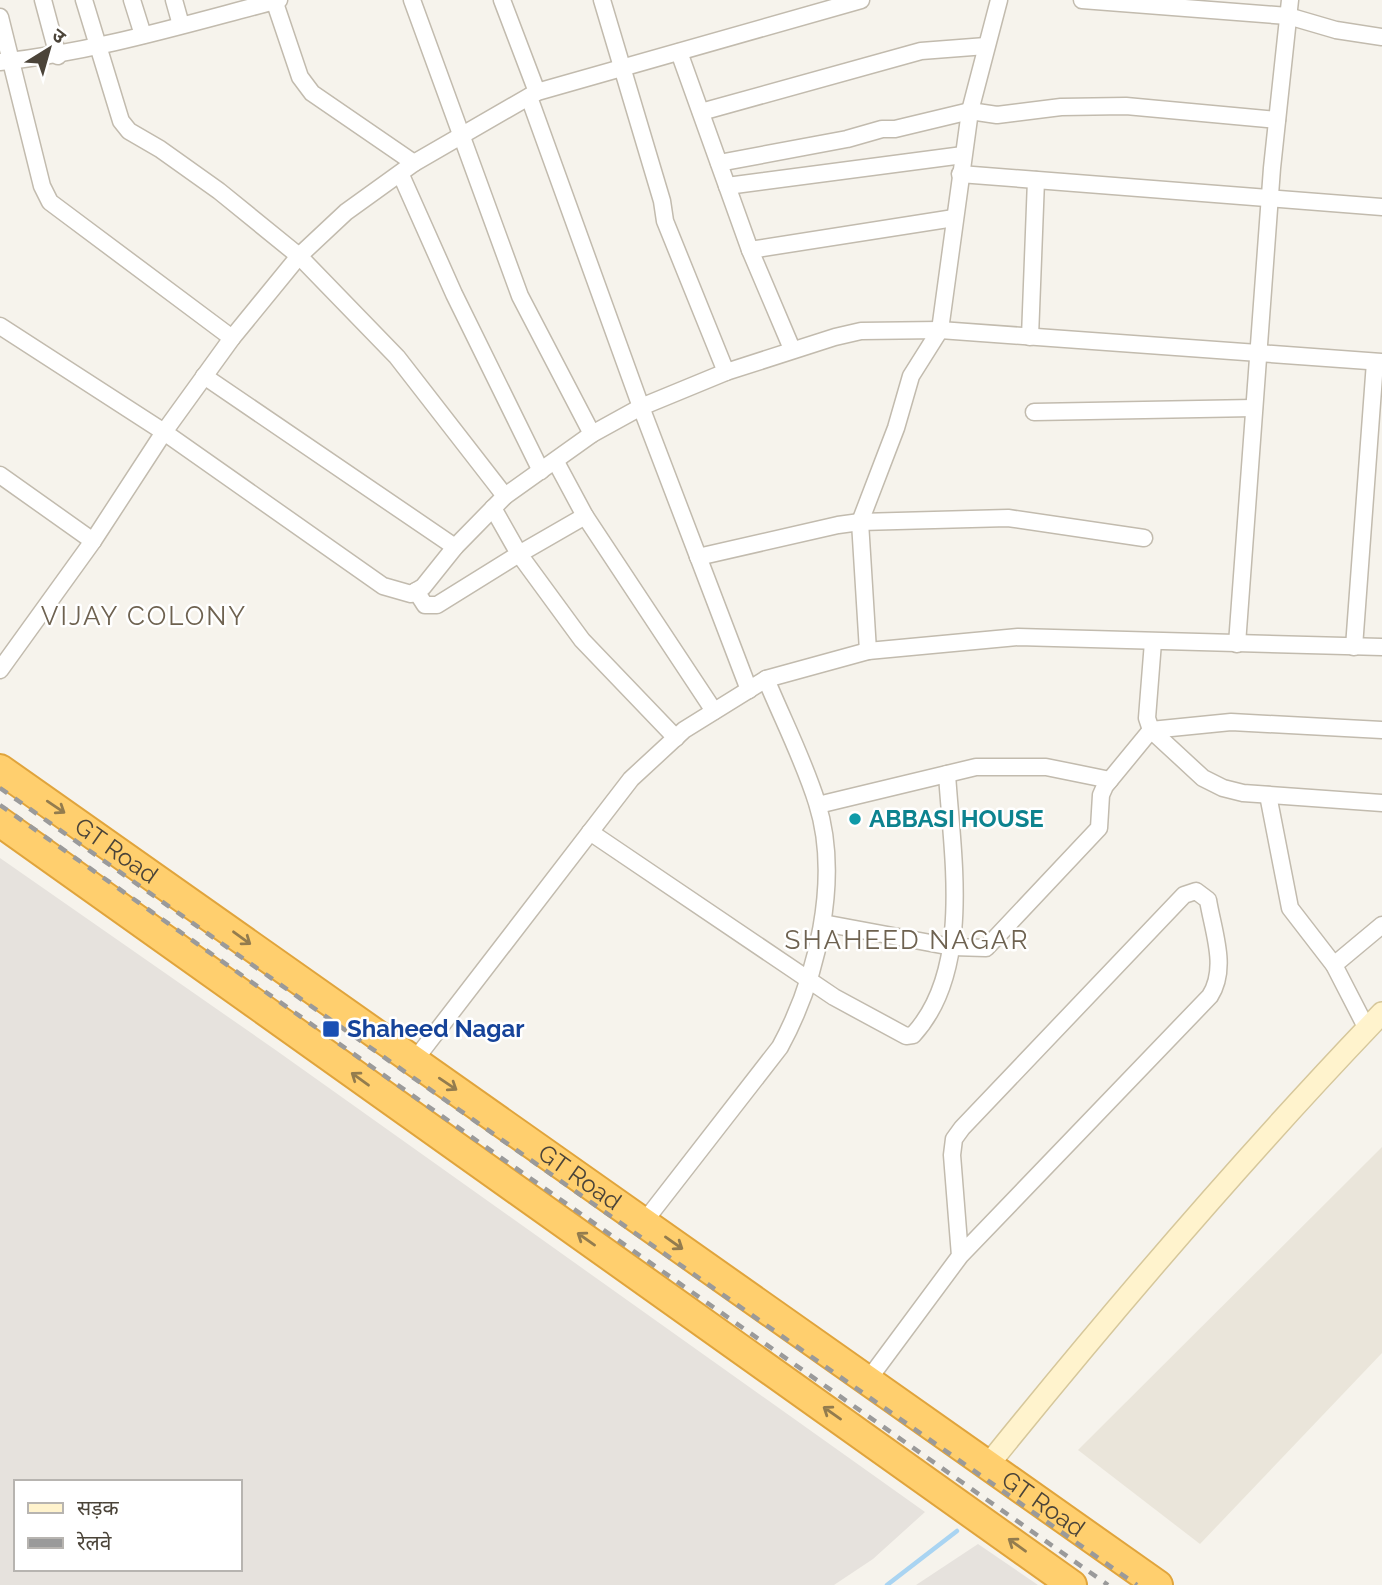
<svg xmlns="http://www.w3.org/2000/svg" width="1382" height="1585" font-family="Raleway,'Noto Sans Devanagari',sans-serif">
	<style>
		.residential { fill: #eae5da }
		.industrial { fill: #e6e2dd; fill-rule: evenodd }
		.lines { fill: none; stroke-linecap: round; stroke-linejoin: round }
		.stream { stroke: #a9d4f2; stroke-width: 4.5 }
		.street-casing { stroke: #c2bbae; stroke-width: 19 }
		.secondary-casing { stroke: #d6c79b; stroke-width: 24 }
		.highway-casing { stroke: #e0a43c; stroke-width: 32 }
		.street { stroke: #fff; stroke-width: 16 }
		.secondary { stroke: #fff3cd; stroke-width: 21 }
		.highway { stroke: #ffcf6e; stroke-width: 28 }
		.rail { stroke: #9a9a9a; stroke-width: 4.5; stroke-dasharray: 9 9; stroke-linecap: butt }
		.oneway { stroke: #937c4e }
		.culture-dot { fill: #0f9aa8; stroke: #fff; stroke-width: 2.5 }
		.transit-dot { fill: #1a4fb4; stroke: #fff; stroke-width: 2.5 }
		.labels { text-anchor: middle; stroke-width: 5; stroke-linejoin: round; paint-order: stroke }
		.culture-label { font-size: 24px; font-weight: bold; fill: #0d838f; stroke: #fff; text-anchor: start }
		.street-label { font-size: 24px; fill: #4b4439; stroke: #fff }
		.transit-label { font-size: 24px; font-weight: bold; fill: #164399; stroke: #fff; text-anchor: start }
		.neighbourhood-label { font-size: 26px; letter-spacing: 2px; fill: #6e6250; stroke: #fff }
	</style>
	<rect width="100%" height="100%" fill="#f6f3ec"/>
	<path class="residential" d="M 1382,1147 L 1382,1353 L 1200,1544 L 1078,1450 Z"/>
	<g class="industrial">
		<path d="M 0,858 L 277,1051 L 925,1512 L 873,1559 L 834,1585 L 0,1585 ZM 16,1482 L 240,1482 L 240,1569 L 16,1569 Z"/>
		<path d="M 978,1544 L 1038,1585 L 916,1585 Z"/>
	</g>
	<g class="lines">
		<path class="stream" d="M 887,1585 L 957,1531"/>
		<defs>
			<g id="street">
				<path d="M 43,0 L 58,56"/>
				<path d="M 84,0 L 121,121 L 129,131 L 160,149 L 219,191 L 299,256 L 397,357 L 505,496"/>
				<path d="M 132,0 L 143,35"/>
				<path d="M 174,0 L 181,25"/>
				<path d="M 274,0 L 300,77 L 312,93 L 414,163"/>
				<path d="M 412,0 L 520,296 L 592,434"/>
				<path d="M 502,0 L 537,92"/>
				<path d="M 602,0 L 662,201 L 665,221 L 726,372"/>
				<path d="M 1082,0 L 1288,16 L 1336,30 L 1382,37"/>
				<path d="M 0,17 L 42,186 L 50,202 L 232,338"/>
				<path d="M 679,52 L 750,250 L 792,349"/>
				<path d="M 0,62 C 95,52 186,24 279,0"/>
				<path d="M 529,97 L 641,407 L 749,690"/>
				<path d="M 701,112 L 921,51 L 986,46"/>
				<path d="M 719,163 L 847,139 L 882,129 L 895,129 L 970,111 L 997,115 L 1061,107 L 1126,106 L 1277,120"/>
				<path d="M 960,174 L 1382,207"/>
				<path d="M 401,175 L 454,294 L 541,471"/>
				<path d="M 727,186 L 963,155"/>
				<path d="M 750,250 L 954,218"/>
				<path d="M 0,326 L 164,432 L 383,586 L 411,594 L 423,587 L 455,547 L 505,496 L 592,434 L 641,407 L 726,372 L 835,337 L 861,331 L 940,330 L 1382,362"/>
				<path d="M 1030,337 L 1036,180"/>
				<path d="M 204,376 L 455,547"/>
				<path d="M 1034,412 L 1254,408"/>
				<path d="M 556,462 L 585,516 L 714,711"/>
				<path d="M 0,475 L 93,541"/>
				<path d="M 585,516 L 519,554 L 582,640 L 676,738"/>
				<path d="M 698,557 L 838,525 L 860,522 L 1008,518 L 1144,538"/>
				<path d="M 416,591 L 425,605 L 437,605 L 519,554 L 493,508"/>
				<path d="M 1153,642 L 1147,718 L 1151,730 L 1203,778 L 1223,788 L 1243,793 L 1382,803"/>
				<path d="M 1237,644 L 1272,168 L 1290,0"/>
				<path d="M 1354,647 L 1375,362"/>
				<path d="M 868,651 L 860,522 L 896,428 L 911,376 L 940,330 L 970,111 L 999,0"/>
				<path d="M 0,670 L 93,541 L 164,432 L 232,338 L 299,256 L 346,212 L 414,163 L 537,92 L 861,0"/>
				<path d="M 1268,795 L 1290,908 L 1334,965 L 1367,1029"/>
				<path d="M 818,805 L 976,767 L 1046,767 L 1110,780"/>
				<path d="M 590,832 L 834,997 L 906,1036 L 913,1035 C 973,970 952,855 947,774"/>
				<path d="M 823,923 L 952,947 L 986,948 L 1099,828 L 1101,795 L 1105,786 L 1151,730 L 1231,722 L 1382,730"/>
				<path d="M 1334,965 L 1382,925"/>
				<path d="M 414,1061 L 631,779 L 684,730 L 766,679 L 868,651 L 1018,637 L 1382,647"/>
				<path d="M 644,1222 L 780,1047 C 817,979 841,879 817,803 C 804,761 783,720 766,679"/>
				<path d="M 868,1380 L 960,1256 L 1210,996 C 1228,968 1213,931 1208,900 L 1196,891 L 1184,895 L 962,1128 L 954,1139 L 952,1155 L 960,1256"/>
			</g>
			<path id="secondary" d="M 988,1465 C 1114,1309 1243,1158 1382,1013"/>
			<g id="highway">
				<path id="s1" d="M 0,769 L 1158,1585"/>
				<path d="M 0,822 L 1072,1585"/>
			</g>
		</defs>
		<use href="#street" class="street-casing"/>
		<use href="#secondary" class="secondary-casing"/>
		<use href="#highway" class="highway-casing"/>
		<use href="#street" class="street"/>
		<use href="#secondary" class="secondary"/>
		<use href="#highway" class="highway"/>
		<g class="rail">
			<path d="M 0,788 L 1137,1585"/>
			<path d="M 0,805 L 1108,1585"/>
		</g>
	</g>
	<defs><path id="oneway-shaft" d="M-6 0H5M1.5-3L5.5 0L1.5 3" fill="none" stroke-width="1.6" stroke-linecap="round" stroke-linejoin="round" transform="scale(1.75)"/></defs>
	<g class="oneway">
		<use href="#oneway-shaft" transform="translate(56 807) rotate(34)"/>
		<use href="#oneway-shaft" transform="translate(242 938) rotate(36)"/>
		<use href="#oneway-shaft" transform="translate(360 1079) rotate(-144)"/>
		<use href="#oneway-shaft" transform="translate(448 1084) rotate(34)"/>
		<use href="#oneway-shaft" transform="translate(586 1239) rotate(-145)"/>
		<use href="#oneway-shaft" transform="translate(674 1243) rotate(35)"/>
		<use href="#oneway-shaft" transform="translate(832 1413) rotate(-145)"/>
		<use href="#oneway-shaft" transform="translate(1017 1545) rotate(-144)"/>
	</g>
	<circle class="culture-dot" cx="855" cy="819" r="7"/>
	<rect class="transit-dot" x="322" y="1020" width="18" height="18" rx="3.5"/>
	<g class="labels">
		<g class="culture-label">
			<text x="869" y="827">ABBASI HOUSE</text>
		</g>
		<g class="street-label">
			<text dy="8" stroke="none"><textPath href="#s1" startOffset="142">GT Road</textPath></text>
			<text dy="8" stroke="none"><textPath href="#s1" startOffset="709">GT Road</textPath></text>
			<text dy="8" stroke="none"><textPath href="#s1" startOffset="1276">GT Road</textPath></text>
		</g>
		<g class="transit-label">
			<text x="347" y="1037">Shaheed Nagar</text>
		</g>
		<g class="neighbourhood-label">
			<text x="144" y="625">VIJAY COLONY</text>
			<text x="907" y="949">SHAHEED NAGAR</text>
		</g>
	</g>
	<rect x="14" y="1480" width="228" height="91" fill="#ffffff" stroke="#b7b4b0" stroke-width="2"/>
	<rect x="28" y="1503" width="35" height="10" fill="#fff3cd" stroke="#b7b4b0" stroke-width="2"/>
	<text x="77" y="1515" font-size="21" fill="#4b4439">सड़क</text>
	<rect x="28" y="1538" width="35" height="10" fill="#9a9a9a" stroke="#b7b4b0" stroke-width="2"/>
	<text x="77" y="1550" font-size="21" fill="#4b4439">रेलवे</text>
	<g transform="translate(49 49) rotate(37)" stroke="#ffffff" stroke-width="5" paint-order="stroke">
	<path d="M0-5L12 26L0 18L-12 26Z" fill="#4b4439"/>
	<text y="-10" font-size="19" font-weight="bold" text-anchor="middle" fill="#4b4439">उ</text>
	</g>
</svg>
